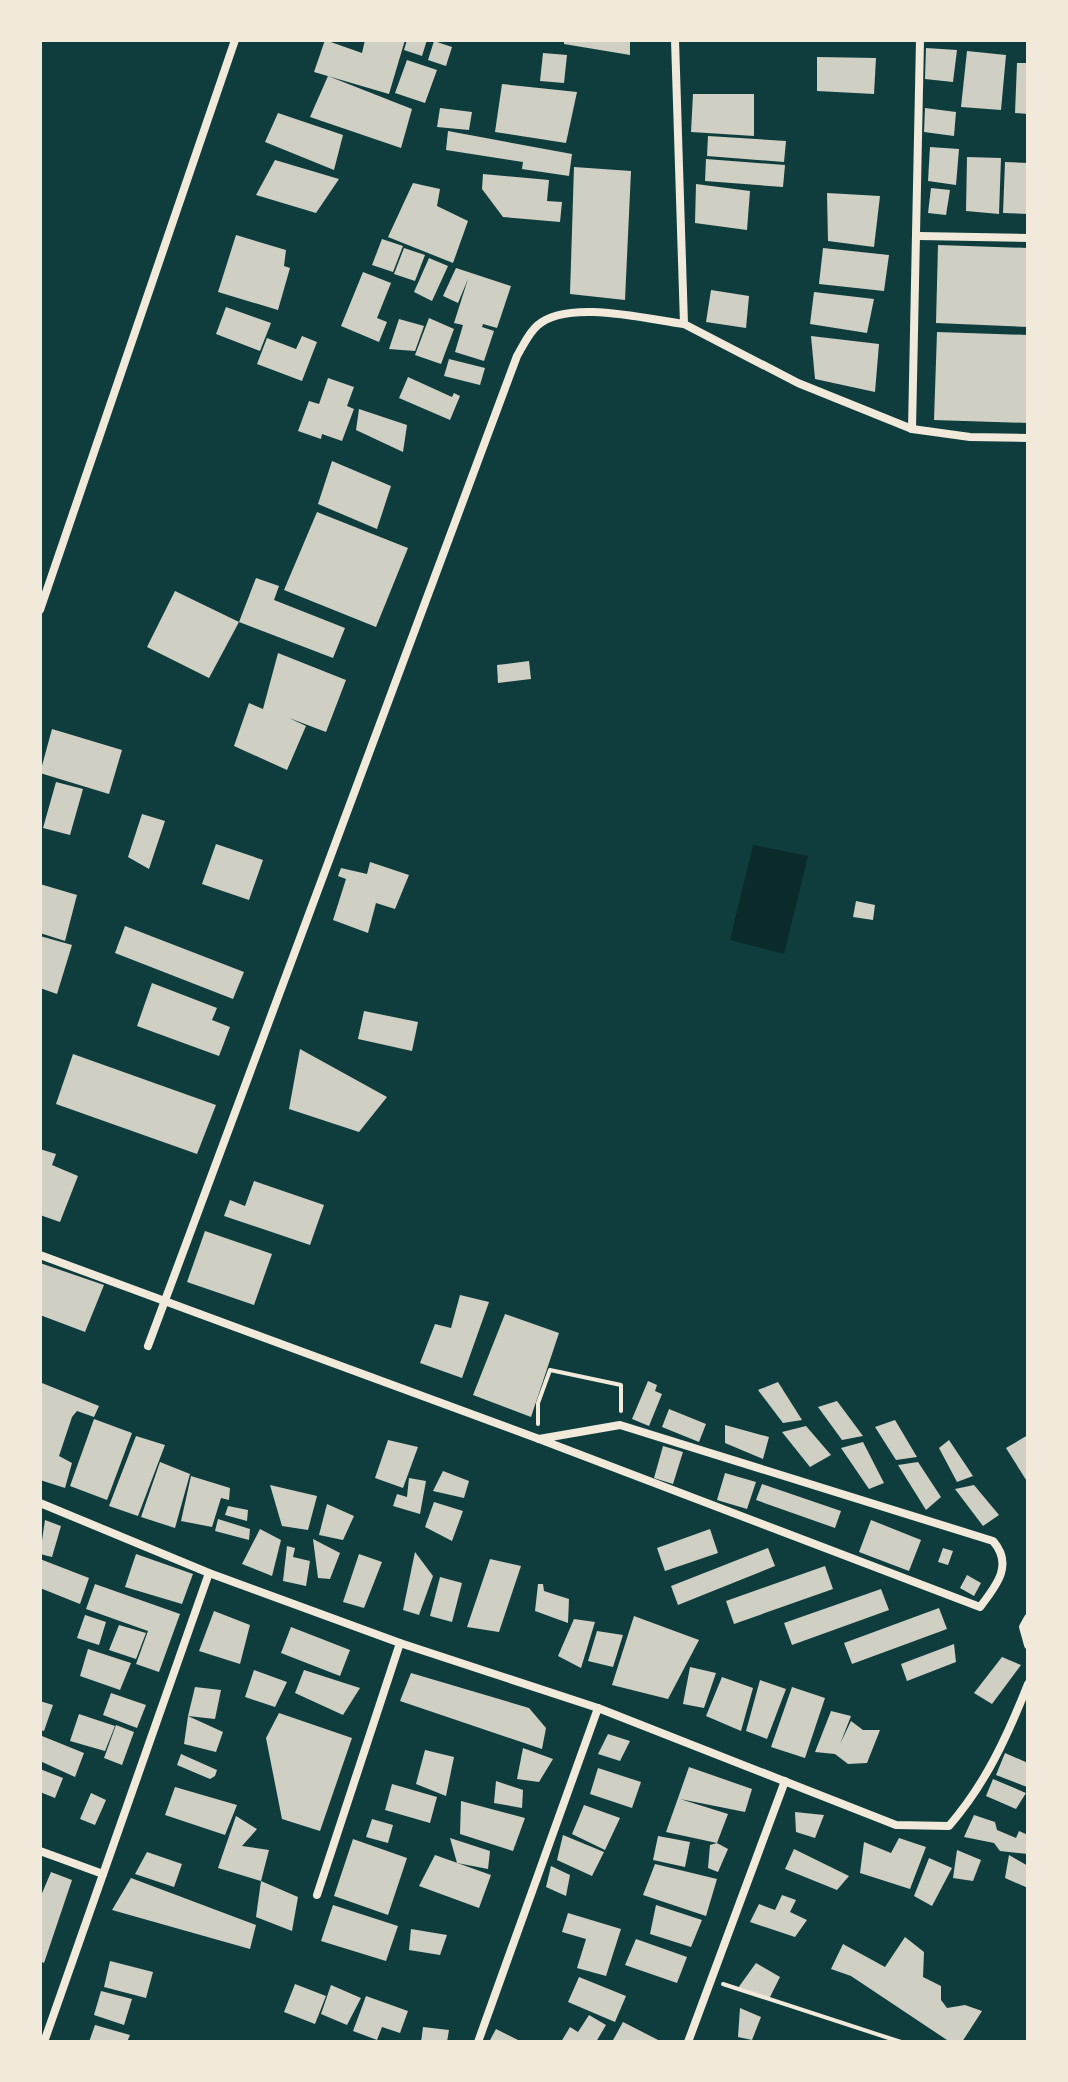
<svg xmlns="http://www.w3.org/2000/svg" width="1068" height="2082" font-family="Georgia,serif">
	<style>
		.water { fill: #0a2a2b }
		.building { fill: #cfcfc3 }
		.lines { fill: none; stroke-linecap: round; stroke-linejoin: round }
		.path { stroke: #f1e9da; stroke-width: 4 }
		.minor { stroke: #f1e9da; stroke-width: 8 }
	</style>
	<rect width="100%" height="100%" fill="#0f3d3e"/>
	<path class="water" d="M 753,845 L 808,856 L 784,954 L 730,940 Z"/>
	<g class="building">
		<path d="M 325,40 L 362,53 L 365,40 L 405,40 L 389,94 L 314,72 Z"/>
		<path d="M 407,40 L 427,40 L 422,56 L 404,50 Z"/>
		<path d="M 564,40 L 630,40 L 630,55 L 564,44 Z"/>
		<path d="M 434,41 L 452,47 L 446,66 L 428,60 Z"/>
		<path d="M 926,48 L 957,50 L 953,82 L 925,79 Z"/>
		<path d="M 967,51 L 1006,55 L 1001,110 L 961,107 Z"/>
		<path d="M 543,53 L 567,55 L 564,83 L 540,81 Z"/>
		<path d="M 817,57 L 876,58 L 874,94 L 817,91 Z"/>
		<path d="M 407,60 L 437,70 L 425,103 L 395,93 Z"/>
		<path d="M 1017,63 L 1028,63 L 1028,114 L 1015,113 Z"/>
		<path d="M 328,76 L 412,109 L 401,148 L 310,117 Z"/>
		<path d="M 502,84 L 577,92 L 566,143 L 495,132 Z"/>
		<path d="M 693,94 L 754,94 L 754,136 L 691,132 Z"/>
		<path d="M 440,108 L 472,112 L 469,130 L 437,127 Z"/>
		<path d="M 925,108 L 956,112 L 954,136 L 924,132 Z"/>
		<path d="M 278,113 L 343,135 L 334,170 L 265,142 Z"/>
		<path d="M 448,131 L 572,154 L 569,176 L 522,169 L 523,162 L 446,150 Z"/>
		<path d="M 708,136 L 786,141 L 784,162 L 707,156 Z"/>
		<path d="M 930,147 L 959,149 L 956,185 L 928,181 Z"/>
		<path d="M 967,157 L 1001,158 L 999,214 L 966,211 Z"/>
		<path d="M 706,159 L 785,165 L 783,187 L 705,181 Z"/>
		<path d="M 275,160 L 339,179 L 316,213 L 256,195 Z"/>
		<path d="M 1005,162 L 1028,163 L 1028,214 L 1003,213 Z"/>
		<path d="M 574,167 L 631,171 L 625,300 L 570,294 Z"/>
		<path d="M 483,174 L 549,180 L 547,201 L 562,202 L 560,222 L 503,217 L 482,189 Z"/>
		<path d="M 413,183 L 440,189 L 437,206 L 468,221 L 453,263 L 388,237 Z"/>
		<path d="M 696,184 L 750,191 L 747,230 L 695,223 Z"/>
		<path d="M 931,188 L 950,190 L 946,215 L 928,213 Z"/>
		<path d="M 827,193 L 880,196 L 874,247 L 828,241 Z"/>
		<path d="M 236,235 L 286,250 L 284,266 L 290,268 L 278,310 L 218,292 Z"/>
		<path d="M 382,239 L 403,246 L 393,272 L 372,265 Z"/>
		<path d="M 938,245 L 1028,248 L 1028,327 L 936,323 Z"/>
		<path d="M 404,248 L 425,255 L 415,281 L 394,274 Z"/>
		<path d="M 823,248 L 889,255 L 884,291 L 819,284 Z"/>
		<path d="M 429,258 L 448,266 L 432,301 L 414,292 Z"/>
		<path d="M 456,268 L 511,286 L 497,328 L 483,324 L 482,327 L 494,331 L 484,361 L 455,352 L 463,325 L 454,323 L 468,279 L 458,303 L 443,296 Z"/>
		<path d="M 363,272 L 391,283 L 377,318 L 387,322 L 379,342 L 341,326 Z"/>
		<path d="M 711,290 L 749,296 L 746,328 L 706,322 Z"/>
		<path d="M 814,292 L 874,299 L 867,333 L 810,324 Z"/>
		<path d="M 226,307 L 271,323 L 260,351 L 216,334 Z"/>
		<path d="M 429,318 L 454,329 L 441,364 L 415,355 Z"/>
		<path d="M 399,319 L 424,326 L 415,351 L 389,349 Z"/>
		<path d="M 937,332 L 1028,335 L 1028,423 L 934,420 Z"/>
		<path d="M 302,336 L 317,342 L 302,381 L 257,364 L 267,338 L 296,349 Z"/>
		<path d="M 811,336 L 879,344 L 875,392 L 815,379 Z"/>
		<path d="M 449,359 L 485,368 L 480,385 L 444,376 Z"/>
		<path d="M 408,377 L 452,397 L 454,393 L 460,396 L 450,420 L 399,398 Z"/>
		<path d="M 328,378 L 354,387 L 347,406 L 354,409 L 342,441 L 322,434 L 321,439 L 298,431 L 309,401 L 319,404 Z"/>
		<path d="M 359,409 L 407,425 L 403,452 L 356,430 Z"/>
		<path d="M 332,461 L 391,486 L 377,529 L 318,504 Z"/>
		<path d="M 317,512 L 408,548 L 376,627 L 284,590 Z"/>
		<path d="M 256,578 L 279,586 L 274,600 L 345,628 L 333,658 L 239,622 Z"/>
		<path d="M 175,591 L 239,622 L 209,678 L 147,647 Z"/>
		<path d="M 278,653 L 346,680 L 326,732 L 289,718 L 306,726 L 287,770 L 234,746 L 249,703 L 263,709 Z"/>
		<path d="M 529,661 L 531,679 L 498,683 L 497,665 Z"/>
		<path d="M 52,729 L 122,750 L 109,794 L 40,773 Z"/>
		<path d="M 56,782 L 83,789 L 70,835 L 43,828 Z"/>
		<path d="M 142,814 L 165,821 L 149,869 L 128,857 Z"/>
		<path d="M 216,844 L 263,860 L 249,900 L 202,884 Z"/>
		<path d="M 370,862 L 409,875 L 395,909 L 376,903 L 368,933 L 333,920 L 346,879 L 338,876 L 341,868 L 367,874 Z"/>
		<path d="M 40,884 L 77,895 L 65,941 L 40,933 Z"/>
		<path d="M 856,901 L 875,905 L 873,920 L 853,917 Z"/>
		<path d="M 125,926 L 244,972 L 233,999 L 115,953 Z"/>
		<path d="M 40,936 L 72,945 L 57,994 L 40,988 Z"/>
		<path d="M 152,983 L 217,1008 L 212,1020 L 230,1027 L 219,1056 L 137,1026 Z"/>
		<path d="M 364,1011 L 418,1022 L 412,1051 L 358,1039 Z"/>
		<path d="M 300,1049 L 387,1097 L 359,1132 L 289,1109 Z"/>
		<path d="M 73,1054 L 216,1105 L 197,1154 L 56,1104 Z"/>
		<path d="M 40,1149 L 56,1154 L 52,1165 L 78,1176 L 60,1222 L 40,1215 Z"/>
		<path d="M 254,1181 L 324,1205 L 310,1245 L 224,1216 L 230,1200 L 245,1206 Z"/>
		<path d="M 205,1231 L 272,1254 L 254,1305 L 187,1282 Z"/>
		<path d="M 40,1263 L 104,1285 L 85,1332 L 40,1315 Z"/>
		<path d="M 460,1295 L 489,1302 L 462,1378 L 420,1363 L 435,1324 L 451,1328 Z"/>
		<path d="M 505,1314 L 559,1333 L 531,1417 L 473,1395 Z"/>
		<path d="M 648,1381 L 657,1385 L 655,1391 L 662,1394 L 649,1426 L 632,1419 Z"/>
		<path d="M 778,1382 L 802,1420 L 783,1423 L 758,1390 Z"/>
		<path d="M 42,1383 L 99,1406 L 94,1417 L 77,1411 L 72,1417 L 59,1456 L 72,1463 L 65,1488 L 40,1480 Z"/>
		<path d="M 837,1401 L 863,1436 L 842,1440 L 818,1407 Z"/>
		<path d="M 669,1409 L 706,1424 L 699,1442 L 662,1427 Z"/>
		<path d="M 94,1419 L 132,1433 L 107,1500 L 70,1486 Z"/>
		<path d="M 895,1420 L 917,1457 L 896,1460 L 875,1427 Z"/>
		<path d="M 725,1425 L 769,1437 L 763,1459 L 725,1443 Z"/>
		<path d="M 806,1426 L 831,1455 L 810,1467 L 782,1432 Z"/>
		<path d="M 1028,1435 L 1028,1483 L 1006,1448 Z"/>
		<path d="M 136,1436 L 165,1445 L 138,1516 L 109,1506 Z"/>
		<path d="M 388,1440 L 418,1447 L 403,1488 L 375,1478 Z"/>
		<path d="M 949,1440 L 973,1476 L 957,1482 L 939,1448 Z"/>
		<path d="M 863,1442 L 884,1483 L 869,1489 L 841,1448 Z"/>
		<path d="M 663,1446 L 683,1452 L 673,1484 L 654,1478 Z"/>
		<path d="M 160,1462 L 190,1474 L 175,1528 L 141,1517 Z"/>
		<path d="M 918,1462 L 941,1497 L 926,1510 L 898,1465 Z"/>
		<path d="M 443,1471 L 469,1481 L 464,1498 L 433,1491 Z"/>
		<path d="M 725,1473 L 756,1482 L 747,1509 L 717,1500 Z"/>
		<path d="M 191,1476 L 230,1488 L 229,1500 L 221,1498 L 212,1527 L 181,1521 Z"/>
		<path d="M 409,1478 L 426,1481 L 420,1514 L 393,1506 L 397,1494 L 407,1497 Z"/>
		<path d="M 762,1484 L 841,1511 L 835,1528 L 756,1500 Z"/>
		<path d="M 270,1485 L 317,1496 L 308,1530 L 282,1526 Z"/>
		<path d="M 974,1485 L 999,1515 L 983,1526 L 955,1489 Z"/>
		<path d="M 434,1502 L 463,1511 L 452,1541 L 425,1527 Z"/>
		<path d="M 327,1504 L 354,1516 L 343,1540 L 319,1535 Z"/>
		<path d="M 228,1506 L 248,1510 L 247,1521 L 225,1515 Z"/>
		<path d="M 218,1519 L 250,1529 L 249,1540 L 215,1531 Z"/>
		<path d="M 45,1520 L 61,1526 L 52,1557 L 40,1554 Z"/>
		<path d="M 871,1520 L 921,1540 L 909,1571 L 859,1552 Z"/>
		<path d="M 260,1529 L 281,1540 L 272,1576 L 242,1564 Z"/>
		<path d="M 710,1529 L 718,1553 L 665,1571 L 657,1548 Z"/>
		<path d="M 313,1539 L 340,1553 L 330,1579 L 318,1578 Z"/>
		<path d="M 287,1546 L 295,1548 L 293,1557 L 310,1561 L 306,1586 L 283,1581 Z"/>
		<path d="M 768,1548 L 775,1566 L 678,1605 L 671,1586 Z"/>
		<path d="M 943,1548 L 953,1551 L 948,1565 L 938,1562 Z"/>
		<path d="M 415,1552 L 433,1576 L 419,1615 L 403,1610 Z"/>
		<path d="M 136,1554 L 193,1574 L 182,1604 L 125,1587 Z"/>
		<path d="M 359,1554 L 382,1562 L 364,1608 L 343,1602 Z"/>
		<path d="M 40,1559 L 89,1578 L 80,1604 L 40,1588 Z"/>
		<path d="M 490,1559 L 521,1566 L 499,1632 L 467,1627 Z"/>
		<path d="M 825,1566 L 833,1589 L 734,1624 L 726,1601 Z"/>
		<path d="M 967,1575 L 981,1583 L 974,1596 L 960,1588 Z"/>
		<path d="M 440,1577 L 462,1583 L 452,1622 L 430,1616 Z"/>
		<path d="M 95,1584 L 180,1614 L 159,1672 L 136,1664 L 148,1631 L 86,1609 Z"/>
		<path d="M 538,1584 L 543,1584 L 544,1591 L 569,1599 L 568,1623 L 535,1611 Z"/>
		<path d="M 881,1589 L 889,1610 L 792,1645 L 784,1623 Z"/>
		<path d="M 939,1608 L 947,1629 L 852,1664 L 844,1643 Z"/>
		<path d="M 214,1611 L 250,1625 L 240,1664 L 199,1651 Z"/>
		<path d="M 85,1615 L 106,1622 L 99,1645 L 77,1638 Z"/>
		<path d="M 634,1616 L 699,1640 L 668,1699 L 612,1685 Z"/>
		<path d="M 574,1619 L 595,1622 L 581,1668 L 558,1656 Z"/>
		<path d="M 119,1625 L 146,1633 L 136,1659 L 109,1650 Z"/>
		<path d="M 291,1627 L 350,1650 L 340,1676 L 281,1653 Z"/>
		<path d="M 597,1631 L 623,1635 L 613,1667 L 588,1661 Z"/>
		<path d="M 954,1644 L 956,1662 L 907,1681 L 901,1664 Z"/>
		<path d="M 88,1649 L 131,1663 L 120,1690 L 80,1676 Z"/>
		<path d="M 1002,1657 L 1021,1665 L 992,1704 L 974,1693 Z"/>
		<path d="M 690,1667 L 716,1673 L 704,1708 L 683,1704 Z"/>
		<path d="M 254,1670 L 287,1682 L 275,1707 L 245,1697 Z"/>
		<path d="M 304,1670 L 360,1688 L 343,1715 L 295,1693 Z"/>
		<path d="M 411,1673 L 529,1708 L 546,1728 L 542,1749 L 400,1701 Z"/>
		<path d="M 722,1677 L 753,1688 L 741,1731 L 706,1716 Z"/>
		<path d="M 760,1680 L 786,1689 L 767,1739 L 746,1731 Z"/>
		<path d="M 195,1687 L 221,1690 L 215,1719 L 188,1716 Z"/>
		<path d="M 792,1687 L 825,1698 L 805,1758 L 771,1747 Z"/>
		<path d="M 111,1693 L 146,1705 L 137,1728 L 103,1715 Z"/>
		<path d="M 40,1701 L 53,1705 L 44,1731 L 40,1730 Z"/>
		<path d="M 831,1711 L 851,1716 L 840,1744 L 851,1721 L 863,1730 L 880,1730 L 867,1763 L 848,1764 L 835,1754 L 815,1752 Z"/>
		<path d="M 279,1713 L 352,1738 L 320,1831 L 282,1819 L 266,1738 Z"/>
		<path d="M 79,1714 L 115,1726 L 105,1751 L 70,1741 Z"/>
		<path d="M 188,1716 L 223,1732 L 216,1752 L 184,1744 Z"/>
		<path d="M 116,1725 L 134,1732 L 122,1765 L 104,1758 Z"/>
		<path d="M 608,1734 L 630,1741 L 620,1761 L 598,1754 Z"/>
		<path d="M 42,1736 L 84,1753 L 75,1777 L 40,1761 Z"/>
		<path d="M 523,1748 L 553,1759 L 539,1782 L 517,1779 Z"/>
		<path d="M 425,1750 L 454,1757 L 446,1796 L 416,1784 Z"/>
		<path d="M 1005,1753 L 1028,1763 L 1027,1787 L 996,1775 Z"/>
		<path d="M 181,1754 L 217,1770 L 215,1776 L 210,1779 L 177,1765 Z"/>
		<path d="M 689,1767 L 752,1789 L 745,1812 L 680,1799 L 728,1814 L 717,1843 L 666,1832 Z"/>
		<path d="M 598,1768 L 641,1782 L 632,1808 L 590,1794 Z"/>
		<path d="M 40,1769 L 63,1778 L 55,1798 L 40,1792 Z"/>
		<path d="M 993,1779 L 1026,1793 L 1016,1809 L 986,1796 Z"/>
		<path d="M 496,1781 L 523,1790 L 522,1808 L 494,1803 Z"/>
		<path d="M 392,1784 L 437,1797 L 430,1823 L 385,1810 Z"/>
		<path d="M 175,1787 L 237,1805 L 225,1835 L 165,1815 Z"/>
		<path d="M 91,1793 L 106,1800 L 95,1825 L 80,1819 Z"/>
		<path d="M 461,1801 L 525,1818 L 513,1851 L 460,1834 Z"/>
		<path d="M 584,1805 L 620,1818 L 605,1850 L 572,1834 Z"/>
		<path d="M 795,1812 L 824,1815 L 815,1838 L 796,1832 Z"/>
		<path d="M 974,1815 L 995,1822 L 997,1830 L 1016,1838 L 1019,1831 L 1028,1835 L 1028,1854 L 1000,1851 L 994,1843 L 964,1837 Z"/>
		<path d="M 236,1816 L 257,1829 L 242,1846 L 269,1850 L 261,1881 L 218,1868 Z"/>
		<path d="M 372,1819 L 393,1825 L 388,1843 L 366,1837 Z"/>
		<path d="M 563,1835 L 604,1852 L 592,1876 L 557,1860 Z"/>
		<path d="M 658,1836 L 690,1842 L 685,1867 L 653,1860 Z"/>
		<path d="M 450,1838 L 490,1851 L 488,1869 L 457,1863 Z"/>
		<path d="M 899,1838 L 926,1847 L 910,1889 L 860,1873 L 864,1842 L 891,1853 Z"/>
		<path d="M 353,1839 L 407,1858 L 388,1915 L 334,1896 Z"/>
		<path d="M 717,1843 L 728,1849 L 718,1872 L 708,1868 L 710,1845 Z"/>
		<path d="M 794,1849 L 849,1876 L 837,1890 L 785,1869 Z"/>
		<path d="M 957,1850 L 981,1860 L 973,1881 L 953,1878 Z"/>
		<path d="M 147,1852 L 182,1864 L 174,1887 L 135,1874 Z"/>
		<path d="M 435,1855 L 491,1875 L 479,1908 L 419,1886 Z"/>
		<path d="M 1009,1855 L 1028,1866 L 1028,1888 L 1005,1878 Z"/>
		<path d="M 929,1858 L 952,1868 L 932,1906 L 914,1896 Z"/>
		<path d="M 655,1864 L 717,1879 L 706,1916 L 643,1895 Z"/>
		<path d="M 551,1866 L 570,1875 L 566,1896 L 546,1887 Z"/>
		<path d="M 51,1872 L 72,1880 L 44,1963 L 40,1961 L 40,1898 Z"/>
		<path d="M 131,1878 L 256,1925 L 250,1949 L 112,1910 Z"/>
		<path d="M 261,1881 L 298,1897 L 292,1931 L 256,1917 Z"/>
		<path d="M 782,1895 L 796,1900 L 790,1912 L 807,1920 L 795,1937 L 750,1922 L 759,1904 L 775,1910 Z"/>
		<path d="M 333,1905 L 398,1926 L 386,1961 L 321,1941 Z"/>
		<path d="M 656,1905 L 702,1920 L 691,1947 L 650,1934 Z"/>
		<path d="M 568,1913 L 621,1929 L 606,1976 L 577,1968 L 586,1939 L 562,1932 Z"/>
		<path d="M 411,1929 L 447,1935 L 440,1955 L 409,1950 Z"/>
		<path d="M 905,1937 L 924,1952 L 923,1977 L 941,1986 L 941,2000 L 947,2008 L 965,2005 L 982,2011 L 962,2042 L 950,2042 L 851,1976 L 831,1969 L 843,1944 L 885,1967 Z"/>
		<path d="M 636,1939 L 687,1957 L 677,1983 L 625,1965 Z"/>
		<path d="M 110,1961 L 153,1972 L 146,1998 L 104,1987 Z"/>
		<path d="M 756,1963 L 780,1977 L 769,1999 L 738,1988 Z"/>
		<path d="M 579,1977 L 626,1996 L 615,2022 L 568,2002 Z"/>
		<path d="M 295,1984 L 326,1996 L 315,2024 L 284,2012 Z"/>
		<path d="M 331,1985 L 361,1998 L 347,2025 L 321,2014 Z"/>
		<path d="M 101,1991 L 132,1999 L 124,2025 L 94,2015 Z"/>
		<path d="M 366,1996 L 408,2011 L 400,2033 L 382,2027 L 377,2040 L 353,2031 Z"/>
		<path d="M 740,2008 L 761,2017 L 752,2040 L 738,2037 Z"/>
		<path d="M 589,2015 L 606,2025 L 596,2042 L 561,2042 L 570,2027 L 578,2032 Z"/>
		<path d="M 623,2022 L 662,2042 L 612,2042 Z"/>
		<path d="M 95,2025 L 130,2035 L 127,2042 L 89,2042 Z"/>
		<path d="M 423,2027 L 449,2030 L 447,2042 L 421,2042 Z"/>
		<path d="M 496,2029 L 522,2042 L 489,2042 Z"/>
	</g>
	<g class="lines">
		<g class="path">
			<path d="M 538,1424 L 538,1403 L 550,1370 L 621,1385 L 621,1411"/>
			<path d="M 723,1984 L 901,2042"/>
		</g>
		<g class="minor">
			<path d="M 919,236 L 1028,238"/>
			<path d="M 684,324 L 798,383 L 912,429 L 970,437 L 1028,438"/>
			<path d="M 912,429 L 920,40"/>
			<path d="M 40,610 L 235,40"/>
			<path d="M 40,1255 L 539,1439 L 980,1607 C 996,1586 1014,1565 993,1541 L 620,1425 L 539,1439"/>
			<path d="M 148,1346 L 517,356 C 523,346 529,332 538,325 C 568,299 646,319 684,324 L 675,40"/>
			<path d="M 40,1503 L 209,1573 L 400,1643 L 598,1708 L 896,1825 L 949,1826 C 986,1783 1007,1737 1028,1684"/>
			<path d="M 1028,1618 L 1023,1627 L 1028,1645"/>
			<path d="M 40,1851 L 103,1874"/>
			<path d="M 317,1895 L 400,1643"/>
			<path d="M 44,2042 L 209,1573"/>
			<path d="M 478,2042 L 598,1708"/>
			<path d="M 688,2042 L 785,1781"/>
		</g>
	</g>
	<rect width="1068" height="2082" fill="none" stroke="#f1e9da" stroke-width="84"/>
</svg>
